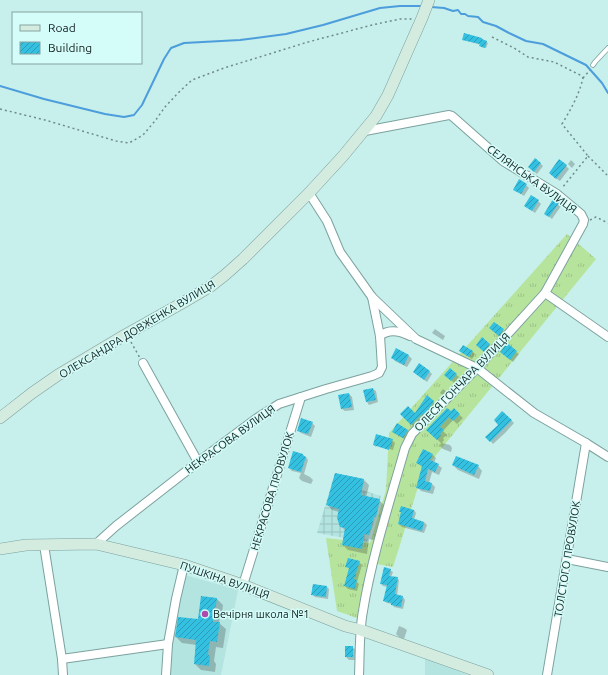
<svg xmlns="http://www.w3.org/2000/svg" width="608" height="675" font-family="Ubuntu,sans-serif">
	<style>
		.built { fill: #b3e4e0 }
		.industrial { fill: url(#industrial-grid) }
		.grass { fill: url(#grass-tufts) }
		.shadow { fill: #0003 }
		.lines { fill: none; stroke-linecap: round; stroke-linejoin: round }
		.stream { stroke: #4c9ddc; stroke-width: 2 }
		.building { fill: url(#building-hatch) }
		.lane-casing { stroke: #7ca29f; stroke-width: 5.5 }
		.street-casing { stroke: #7ca29f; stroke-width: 10 }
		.secondary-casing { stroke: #7ca29f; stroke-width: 12 }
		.path { stroke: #708c89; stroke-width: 1.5; stroke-dasharray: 2 3; stroke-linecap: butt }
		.lane { stroke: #fff; stroke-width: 4 }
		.street { stroke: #fff; stroke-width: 8 }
		.secondary { stroke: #d4ebe0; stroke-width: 11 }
		.poi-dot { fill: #ad48ad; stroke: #d4fcf9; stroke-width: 1.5 }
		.labels { text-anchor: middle; stroke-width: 3; stroke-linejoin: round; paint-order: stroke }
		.street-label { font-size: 11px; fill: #122120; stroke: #d4fcf9 }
		.poi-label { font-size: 11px; fill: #122120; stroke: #d4fcf9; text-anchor: start }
	</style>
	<defs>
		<pattern id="industrial-grid" width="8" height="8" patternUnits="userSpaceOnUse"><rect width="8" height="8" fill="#b3e4e0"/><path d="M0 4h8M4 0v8" fill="none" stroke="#99c3c0"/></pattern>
		<pattern id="grass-tufts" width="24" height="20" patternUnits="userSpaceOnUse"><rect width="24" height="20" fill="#b7e49d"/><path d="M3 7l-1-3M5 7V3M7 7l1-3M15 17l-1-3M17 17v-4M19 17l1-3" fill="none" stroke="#9cc387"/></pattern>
		<pattern id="building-hatch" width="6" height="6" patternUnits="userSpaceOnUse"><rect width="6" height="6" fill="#34c1e1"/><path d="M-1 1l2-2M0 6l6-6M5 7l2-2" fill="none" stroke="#2b9cb6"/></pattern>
	</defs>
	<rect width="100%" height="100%" fill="#c7efeb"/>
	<g class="built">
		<path d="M 185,575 L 238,590 L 221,675 L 169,675 L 172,637 Z"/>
		<path d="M 425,658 L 468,675 L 425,675 Z"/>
	</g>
	<path class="industrial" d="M 335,473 L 364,479 L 362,490 L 381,496 L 376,517 L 367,542 L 317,533 Z"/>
	<path class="grass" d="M 567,234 L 596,259 L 423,471 L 393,567 L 377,564 L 357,618 L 337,611 L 326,538 L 370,543 L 386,490 L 389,433 Z"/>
	<g class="shadow">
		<path d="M 464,40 L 483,41 L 488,43 L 486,48 L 481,47 L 481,45 Z"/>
		<path d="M 571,160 L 575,164 L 572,168 L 568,164 Z"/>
		<path d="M 540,163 L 543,166 L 537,174 L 532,170 Z"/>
		<path d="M 566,166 L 569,169 L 560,181 L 553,176 Z"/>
		<path d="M 526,185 L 529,188 L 524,196 L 514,189 Z"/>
		<path d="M 538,201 L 541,204 L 535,213 L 528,208 Z"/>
		<path d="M 558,203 L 561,206 L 552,219 L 545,214 Z"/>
		<path d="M 435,329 L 445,336 L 443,340 L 432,333 Z"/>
		<path d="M 503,330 L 506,333 L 502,338 L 493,331 Z"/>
		<path d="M 482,339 L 492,347 L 487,354 L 480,348 Z"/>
		<path d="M 397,350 L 409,356 L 412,359 L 407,367 L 395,361 L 393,358 Z"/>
		<path d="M 460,351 L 472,351 L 475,354 L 472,359 Z"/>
		<path d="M 516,352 L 519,354 L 513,362 L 504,354 Z"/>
		<path d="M 450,370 L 459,377 L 454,383 L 446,375 Z"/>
		<path d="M 429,371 L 432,374 L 427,382 L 414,372 Z"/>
		<path d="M 373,389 L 376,391 L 378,402 L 369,405 L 367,402 Z"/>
		<path d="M 443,389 L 447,392 L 444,396 L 440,393 Z"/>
		<path d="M 349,394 L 352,397 L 354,410 L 345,411 L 342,409 Z"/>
		<path d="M 427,397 L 436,404 L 414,427 L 402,414 L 415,414 Z"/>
		<path d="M 454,410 L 463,418 L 457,424 L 453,420 L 443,431 L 447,435 L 443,438 L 444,440 L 442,443 L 450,445 L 452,448 L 451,452 L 443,449 L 440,446 L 441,443 L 427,430 Z"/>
		<path d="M 503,412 L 514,423 L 505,433 L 493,444 L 487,437 L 500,425 Z"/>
		<path d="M 312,423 L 315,426 L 311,437 L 301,433 L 298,430 Z"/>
		<path d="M 407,430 L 410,433 L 406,440 L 396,434 L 393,432 Z"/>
		<path d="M 392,440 L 395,443 L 393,450 L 376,445 L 376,447 L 374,445 Z"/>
		<path d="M 433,455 L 436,458 L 434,463 L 438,465 L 442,468 L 439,475 L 432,472 L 429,483 L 431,483 L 435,487 L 433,494 L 421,491 L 417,487 L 422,467 L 418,463 Z"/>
		<path d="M 306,457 L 308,460 L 304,474 L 310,477 L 313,480 L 311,484 L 302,481 L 299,478 L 301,473 L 292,471 L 289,468 Z"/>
		<path d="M 453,465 L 478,466 L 482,471 L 479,479 L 458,470 Z"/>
		<path d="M 364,480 L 369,485 L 366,498 L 379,500 L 385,506 L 374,540 L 369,539 L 367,554 L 348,550 L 343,545 L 346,531 L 341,526 L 339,512 L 332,510 L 327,504 Z"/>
		<path d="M 414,510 L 416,513 L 414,520 L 424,522 L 427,525 L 424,533 L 402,527 L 399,524 L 402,513 L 401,512 Z"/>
		<path d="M 359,562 L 362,565 L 357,582 L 359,584 L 357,591 L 348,589 L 345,586 L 350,569 L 347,566 Z"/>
		<path d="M 390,570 L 393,572 L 391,577 L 397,578 L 399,580 L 397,596 L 403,597 L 405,600 L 403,609 L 394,607 L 392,604 L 387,603 L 384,601 L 388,587 L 383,586 L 381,583 Z"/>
		<path d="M 327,587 L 329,589 L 328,599 L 315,597 L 313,595 Z"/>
		<path d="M 217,599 L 223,605 L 222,612 L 220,614 L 219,623 L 226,629 L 223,648 L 216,647 L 214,661 L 216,664 L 215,672 L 201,670 L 195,664 L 197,645 L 182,643 L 176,637 L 199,620 Z"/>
		<path d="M 399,626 L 404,628 L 407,630 L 404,639 L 399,637 L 396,634 Z"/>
		<path d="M 352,647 L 355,649 L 355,660 L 349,660 L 346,657 Z"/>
	</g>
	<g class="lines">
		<g class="stream">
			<path d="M 431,7 L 444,8 L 453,11 L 458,10 L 461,14 L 465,14 L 468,16 L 478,17 L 483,22 L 496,26 L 509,33 L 526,41 L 543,44 L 586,65 L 602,83 L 608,93"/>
			<path d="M 0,86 L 44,99 L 105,114 L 124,117 L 134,115 L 142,105 L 164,59 L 171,48 L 184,43 L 240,40 L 286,34 L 323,25 L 380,8 L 400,6 L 423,6"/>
		</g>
	</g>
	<g class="building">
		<path d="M 464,33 L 482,38 L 482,39 L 487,41 L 485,48 L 479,46 L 480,44 L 462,40 Z"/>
		<path d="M 535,158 L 541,163 L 534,172 L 528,167 Z"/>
		<path d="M 559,159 L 567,165 L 556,179 L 549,173 Z"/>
		<path d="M 519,179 L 527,184 L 521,194 L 513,190 Z"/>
		<path d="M 531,195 L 539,200 L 532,211 L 524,206 Z"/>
		<path d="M 553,199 L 559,203 L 549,217 L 544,214 Z"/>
		<path d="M 494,322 L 504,329 L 499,336 L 489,328 Z"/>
		<path d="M 482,337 L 490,344 L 484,352 L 476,345 Z"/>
		<path d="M 507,343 L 517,351 L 510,360 L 500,352 Z"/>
		<path d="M 463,345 L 473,351 L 469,357 L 459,351 Z"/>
		<path d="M 396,348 L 409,355 L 404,365 L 391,358 Z"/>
		<path d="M 419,363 L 430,371 L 424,380 L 413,372 Z"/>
		<path d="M 450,368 L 457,374 L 451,381 L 444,375 Z"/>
		<path d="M 373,388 L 376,400 L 366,402 L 363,390 Z"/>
		<path d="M 349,393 L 352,407 L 341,409 L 338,395 Z"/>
		<path d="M 427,395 L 434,401 L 428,410 L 423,415 L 422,414 L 411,425 L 400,414 L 408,406 L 415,413 Z"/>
		<path d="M 447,408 L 451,411 L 454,408 L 460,414 L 453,421 L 449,417 L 440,427 L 444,430 L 440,434 L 441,435 L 437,440 L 426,430 Z"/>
		<path d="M 502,411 L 512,420 L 490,442 L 485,437 L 498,425 L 494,420 Z"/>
		<path d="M 301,418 L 313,422 L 308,434 L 297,431 Z"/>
		<path d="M 397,423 L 408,430 L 403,438 L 392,432 Z"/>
		<path d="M 376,434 L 393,439 L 389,450 L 373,445 Z"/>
		<path d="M 423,449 L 433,454 L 430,460 L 439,464 L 435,472 L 428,469 L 425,481 L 432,483 L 430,491 L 416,488 L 422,466 L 416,463 Z"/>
		<path d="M 293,451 L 303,454 L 303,455 L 306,457 L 301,472 L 288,468 Z"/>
		<path d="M 456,456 L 479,465 L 474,475 L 452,465 Z"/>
		<path d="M 335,473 L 364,479 L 361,495 L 380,499 L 376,517 L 374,517 L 369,535 L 364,534 L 362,549 L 342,545 L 345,528 L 340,527 L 337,518 L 339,509 L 326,505 Z"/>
		<path d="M 401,506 L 414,510 L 412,518 L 424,522 L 422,531 L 398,524 L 401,512 L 399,512 Z"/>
		<path d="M 348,558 L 360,561 L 354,579 L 357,580 L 355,589 L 344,586 L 349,568 L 345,567 Z"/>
		<path d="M 384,567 L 391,569 L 389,576 L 398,577 L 395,594 L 403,596 L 401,607 L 391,605 L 391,603 L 383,601 L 387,585 L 380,584 Z"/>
		<path d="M 313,584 L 327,586 L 326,597 L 311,595 Z"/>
		<path d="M 201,596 L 217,598 L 216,606 L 214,608 L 213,622 L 220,622 L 217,642 L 210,641 L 208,654 L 210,657 L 209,666 L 194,664 L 196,640 L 175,637 L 178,617 L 198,619 Z"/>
		<rect x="345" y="646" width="8" height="11"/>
	</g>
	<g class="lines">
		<defs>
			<path id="lane" d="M 593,65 L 595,62 L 608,48"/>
			<g id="street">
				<path d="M 309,193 L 327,221 L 340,252 L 372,297 L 416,339 L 477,368 L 534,413 L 586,443 L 608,457"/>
				<path d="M 545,293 L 608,337"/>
				<path d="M 380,336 C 389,328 400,331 410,336"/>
				<path d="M 143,363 L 198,462"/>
				<path d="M 96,544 L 116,526 L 198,462 L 257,418 L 279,404 L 326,389 L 372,376 L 379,373 L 382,367 L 380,336 L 372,297"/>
				<path d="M 44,545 L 62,659 L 63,675"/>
				<path d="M 567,559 L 608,567"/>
				<path d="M 243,585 L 301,397"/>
				<path d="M 62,659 L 168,644"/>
				<path d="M 166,675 L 168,644 L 176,599 L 184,565"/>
				<path d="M 359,675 C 360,654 359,632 363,611 C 372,556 390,501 405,448 L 412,434 L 477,368 L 545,293 L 583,224 L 584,220 L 581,214 L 557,194 L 503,161 L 452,116 L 449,115 L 365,131"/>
				<path d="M 547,675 L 586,443"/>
			</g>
			<g id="secondary">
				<path d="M 0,418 L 32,393 L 58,375 L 125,335 L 184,302 L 211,286 L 225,275 L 243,259 L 309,193 L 343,156 L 376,116 L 388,95 L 422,18 L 429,0"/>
				<path d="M 0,549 L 26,545 L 96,544 L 184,565 L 243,585 L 345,626 L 361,630 L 488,675"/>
			</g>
		</defs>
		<use href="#lane" class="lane-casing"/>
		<use href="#street" class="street-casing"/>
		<use href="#secondary" class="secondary-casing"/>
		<g class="path">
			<path d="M 492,37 L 514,48 L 528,57 L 554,62 L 580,75 L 583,78 C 579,95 571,109 562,124 L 588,156 L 562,188"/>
			<path d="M 583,78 L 590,70"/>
			<path d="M 0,109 L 45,120 L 116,141 L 129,143 L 143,135 L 155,121 L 165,107 L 178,93 L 192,80 L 224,68 L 308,42 L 372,25 L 400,19 L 412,19"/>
			<path d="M 588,156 L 608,176"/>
			<path d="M 590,220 L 596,217 L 608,223"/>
			<path d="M 131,342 L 140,358"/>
		</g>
		<use href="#lane" class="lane"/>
		<use href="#street" class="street"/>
		<use href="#secondary" class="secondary"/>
	</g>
	<circle class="poi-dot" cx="205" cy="614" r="4"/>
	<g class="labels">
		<g class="street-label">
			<text transform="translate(532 179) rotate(36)" y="4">СЕЛЯНСЬКА ВУЛИЦЯ</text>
			<text transform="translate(137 329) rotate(-31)" y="4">ОЛЕКСАНДРА ДОВЖЕНКА ВУЛИЦЯ</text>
			<text transform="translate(462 382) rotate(-46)" y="4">ОЛЕСЯ ГОНЧАРА ВУЛИЦЯ</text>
			<text transform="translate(230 439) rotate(-36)" y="4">НЕКРАСОВА ВУЛИЦЯ</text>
			<text transform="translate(272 491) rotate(-73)" y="4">НЕКРАСОВА ПРОВУЛОК</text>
			<text transform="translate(567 559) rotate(-81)" y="4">ТОЛСТОГО ПРОВУЛОК</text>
			<text transform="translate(225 580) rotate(19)" y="4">ПУШКІНА ВУЛИЦЯ</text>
		</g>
		<g class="poi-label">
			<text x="213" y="618">Вечірня школа №1</text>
		</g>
	</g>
	<rect x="12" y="12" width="130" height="52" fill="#d4fcf9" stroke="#86a4a2"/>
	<rect x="20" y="25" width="20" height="6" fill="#d4ebe0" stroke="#86a4a2"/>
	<text x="48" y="32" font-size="12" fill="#122120">Road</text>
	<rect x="20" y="42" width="20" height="12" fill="url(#building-hatch)" stroke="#86a4a2"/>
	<text x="48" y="52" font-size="12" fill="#122120">Building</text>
</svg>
